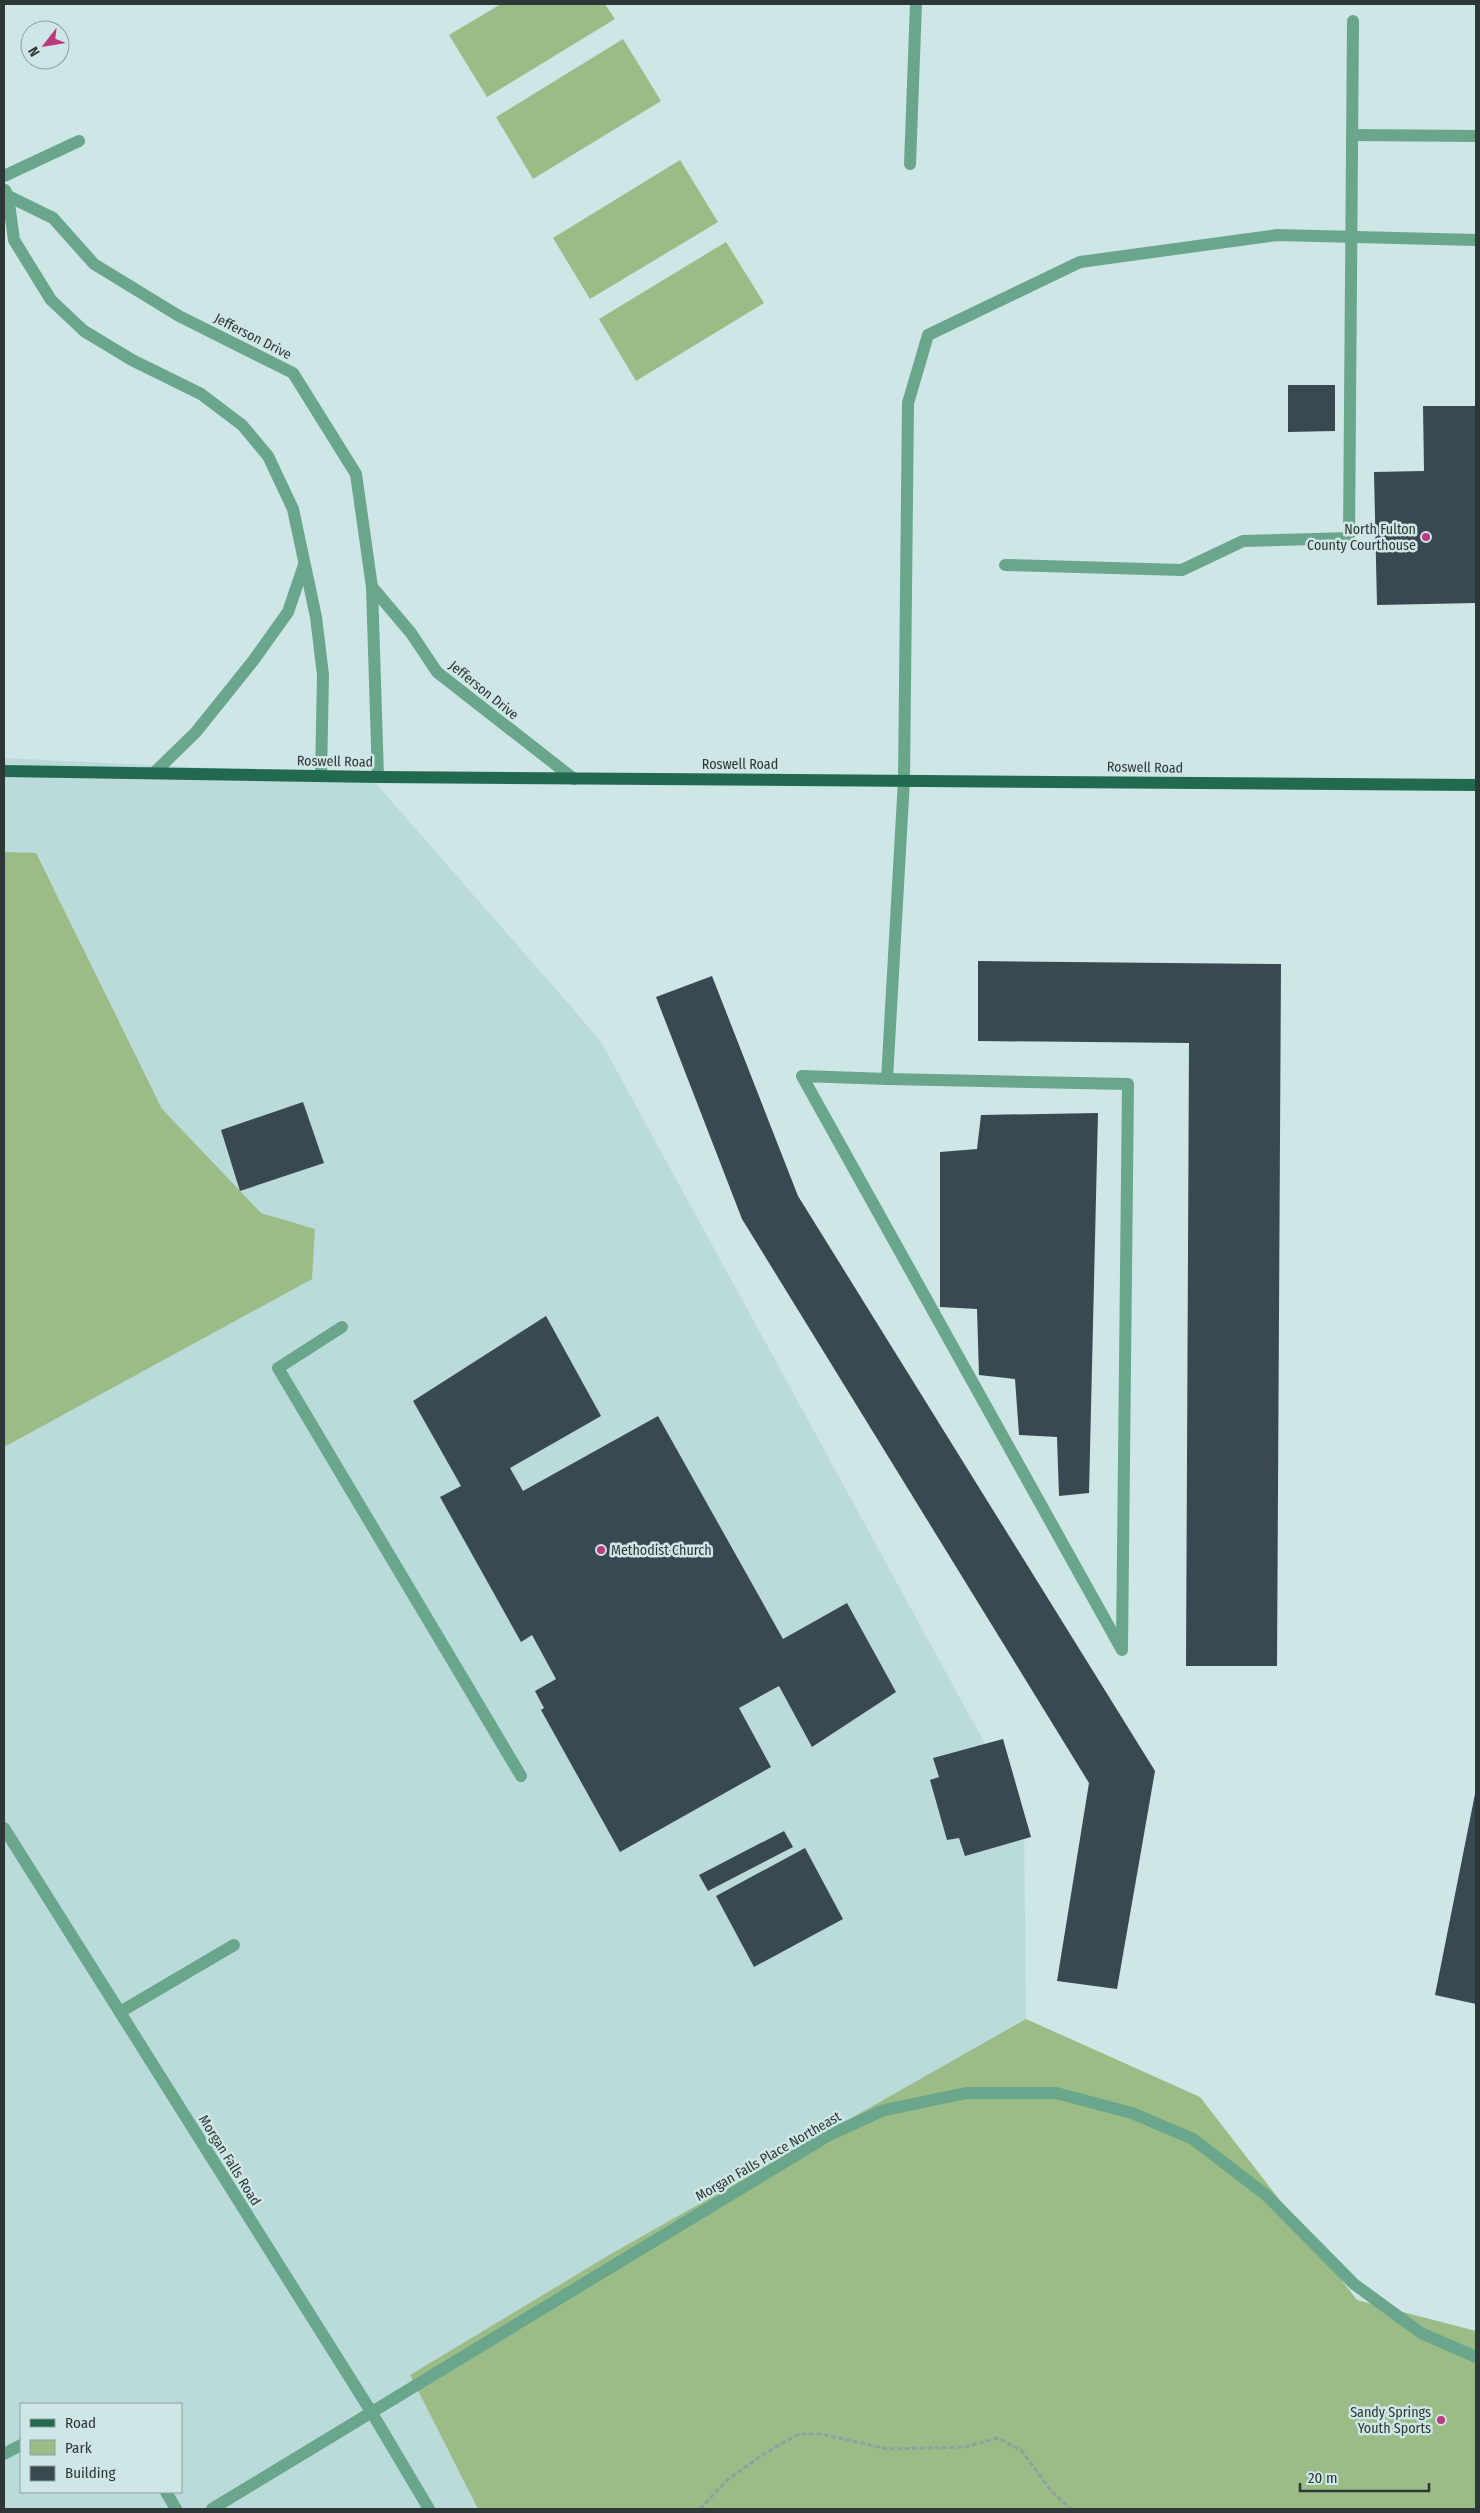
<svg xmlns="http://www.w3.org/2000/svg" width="1480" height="2513" font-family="'Fira Sans Condensed',sans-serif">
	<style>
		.built { fill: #badbda; fill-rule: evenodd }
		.green { fill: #9bbc86 }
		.building { fill: #384951 }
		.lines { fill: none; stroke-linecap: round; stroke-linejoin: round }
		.path { stroke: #8ea1a0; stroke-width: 3; stroke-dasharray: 5 2.5; stroke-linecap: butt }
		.minor { stroke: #6aa68b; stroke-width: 12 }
		.major { stroke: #226a4f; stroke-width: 12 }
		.poi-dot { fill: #bb3981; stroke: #cee6e5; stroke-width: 2 }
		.labels { text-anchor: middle; stroke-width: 5; stroke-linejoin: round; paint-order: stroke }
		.street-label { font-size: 14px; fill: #2d3737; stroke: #cee6e5 }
		.poi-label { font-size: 14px; fill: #2d3737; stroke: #cee6e5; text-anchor: end }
	</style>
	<rect width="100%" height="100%" fill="#cee6e5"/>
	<path class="built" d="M 4,758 L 233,769 L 373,780 L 600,1040 L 1024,1815 L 1026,2019 L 609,2255 L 410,2375 L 478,2509 L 4,2509 ZM 21,2404 L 181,2404 L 181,2492 L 21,2492 Z"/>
	<g class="green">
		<path d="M 501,4 L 605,4 L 615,19 L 487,97 L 449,35 Z"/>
		<path d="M 623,39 L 661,101 L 533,179 L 496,117 Z"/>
		<path d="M 680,160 L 718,222 L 590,299 L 553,238 Z"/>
		<path d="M 726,242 L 764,303 L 636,381 L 599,319 Z"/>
		<path d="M 4,852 L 36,853 L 162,1109 L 261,1213 L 315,1229 L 312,1279 L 4,1447 Z"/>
		<path d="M 1026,2019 L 1200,2097 L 1357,2300 L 1476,2331 L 1476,2509 L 478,2509 L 410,2375 L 609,2255 Z"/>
	</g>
	<g class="building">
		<path d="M 1288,385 L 1335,385 L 1335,431 L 1288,432 Z"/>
		<path d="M 1423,406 L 1476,406 L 1476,603 L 1377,605 L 1374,472 L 1424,471 Z"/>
		<path d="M 978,961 L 1281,964 L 1277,1666 L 1186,1666 L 1189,1043 L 978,1041 Z"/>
		<path d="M 712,976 L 798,1196 L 1155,1771 L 1117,1989 L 1057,1981 L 1089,1783 L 742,1219 L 656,997 Z"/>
		<path d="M 303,1102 L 324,1163 L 240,1191 L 221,1130 Z"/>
		<path d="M 1098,1113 L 1089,1493 L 1059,1496 L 1057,1437 L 1019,1435 L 1015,1379 L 979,1375 L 977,1309 L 940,1307 L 940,1152 L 977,1149 L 981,1115 Z"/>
		<path d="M 546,1316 L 601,1416 L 510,1468 L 523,1491 L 658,1416 L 783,1639 L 847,1603 L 896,1692 L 812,1747 L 779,1686 L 739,1708 L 771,1767 L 620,1852 L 541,1710 L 544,1708 L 535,1691 L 556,1679 L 532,1635 L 521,1642 L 440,1497 L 461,1486 L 413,1401 Z"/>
		<path d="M 1003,1739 L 1031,1837 L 965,1856 L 959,1838 L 947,1840 L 930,1780 L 939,1777 L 933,1758 Z"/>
		<path d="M 1475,1794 L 1476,1794 L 1476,2004 L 1435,1995 Z"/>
		<path d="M 784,1831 L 793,1847 L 708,1891 L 699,1875 Z"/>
		<path d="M 805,1848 L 843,1919 L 754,1967 L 716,1896 Z"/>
	</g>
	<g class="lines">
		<path class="path" d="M 700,2509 L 726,2481 L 762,2455 L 799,2434 L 821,2434 L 888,2449 L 965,2447 L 998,2438 L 1022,2451 L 1052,2492 L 1071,2509"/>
		<g class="minor">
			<path d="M 1352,135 L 1476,136"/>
			<path d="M 910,164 L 916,4"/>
			<path d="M 4,176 L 79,141"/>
			<path d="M 5,190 L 8,196 L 14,240 L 51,300 L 84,331 L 132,360 L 201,394 L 242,425 L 268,456 L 293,509 L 316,617 L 323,675 L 321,776"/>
			<path d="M 8,196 L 53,218 L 94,264 L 179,316 L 293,373 L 356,474 L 372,587 L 378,777"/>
			<path d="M 1005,565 L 1182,570 L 1243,541 L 1349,538 L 1353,21"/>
			<path d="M 372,587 L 411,633 L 437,672 L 574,779"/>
			<path d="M 154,773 L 196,732 L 253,661 L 288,612 L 304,565"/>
			<path d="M 887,1079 L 1128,1084 L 1122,1647"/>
			<path d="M 342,1327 L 278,1368 L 521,1776"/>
			<path d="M 1122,1650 L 802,1076 L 887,1079 L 904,780 L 908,403 L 928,335 L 1080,262 L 1277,235 L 1476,240"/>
			<path d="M 4,1828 L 372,2413 L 429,2509"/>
			<path d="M 120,2012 L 234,1945"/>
			<path d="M 4,2454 L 21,2445"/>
			<path d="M 166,2492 L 176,2509"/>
			<path d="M 212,2509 L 829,2135 L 884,2110 L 966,2093 L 1056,2093 L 1132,2113 L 1193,2139 L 1266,2195 L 1354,2284 L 1421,2333 L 1476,2357"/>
		</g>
		<path class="major" d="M 4,771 L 378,777 L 1476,785"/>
	</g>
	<g class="poi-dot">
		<circle cx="1426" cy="537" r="5"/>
		<circle cx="601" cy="1550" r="5"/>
		<circle cx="1441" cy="2420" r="5"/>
	</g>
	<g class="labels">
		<g class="street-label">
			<text transform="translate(253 336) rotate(27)" y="5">Jefferson Drive</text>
			<text transform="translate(484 690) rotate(39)" y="5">Jefferson Drive</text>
			<text transform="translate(335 761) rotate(1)" y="5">Roswell Road</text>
			<text x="740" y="769">Roswell Road</text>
			<text transform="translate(1145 767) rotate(1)" y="5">Roswell Road</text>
			<text transform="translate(768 2156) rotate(-30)" y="5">Morgan Falls Place Northeast</text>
			<text transform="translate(230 2160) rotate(58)" y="5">Morgan Falls Road</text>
		</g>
		<g class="poi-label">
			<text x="1416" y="534">North Fulton<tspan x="1416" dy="16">County Courthouse</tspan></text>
			<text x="611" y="1555" text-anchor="start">Methodist Church</text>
			<text x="1431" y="2417">Sandy Springs<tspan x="1431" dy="16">Youth Sports</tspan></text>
		</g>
	</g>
	<rect width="1480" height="2513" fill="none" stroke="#2d3737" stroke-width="10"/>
	<rect x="20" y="2403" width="162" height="90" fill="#cee6e5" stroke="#8ea09f"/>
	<rect x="30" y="2419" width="25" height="8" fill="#226a4f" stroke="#8ea09f"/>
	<text x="65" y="2428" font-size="15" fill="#2d3737">Road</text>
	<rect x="30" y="2440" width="25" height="15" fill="#9bbc86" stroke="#8ea09f"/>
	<text x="65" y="2453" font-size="15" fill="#2d3737">Park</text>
	<rect x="30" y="2466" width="25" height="15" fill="#384951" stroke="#8ea09f"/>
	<text x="65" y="2478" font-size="15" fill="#2d3737">Building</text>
	<g transform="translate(45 45) rotate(239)"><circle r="24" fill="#cee6e5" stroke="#8ea09f"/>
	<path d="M0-4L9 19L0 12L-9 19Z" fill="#bb3981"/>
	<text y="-8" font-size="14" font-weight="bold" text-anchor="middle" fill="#2d3737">N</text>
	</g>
	<path d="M1300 2483v8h129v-8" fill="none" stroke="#2d3737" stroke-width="2.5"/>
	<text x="1308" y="2483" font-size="15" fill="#2d3737" stroke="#cee6e5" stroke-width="4" paint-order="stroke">20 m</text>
</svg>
